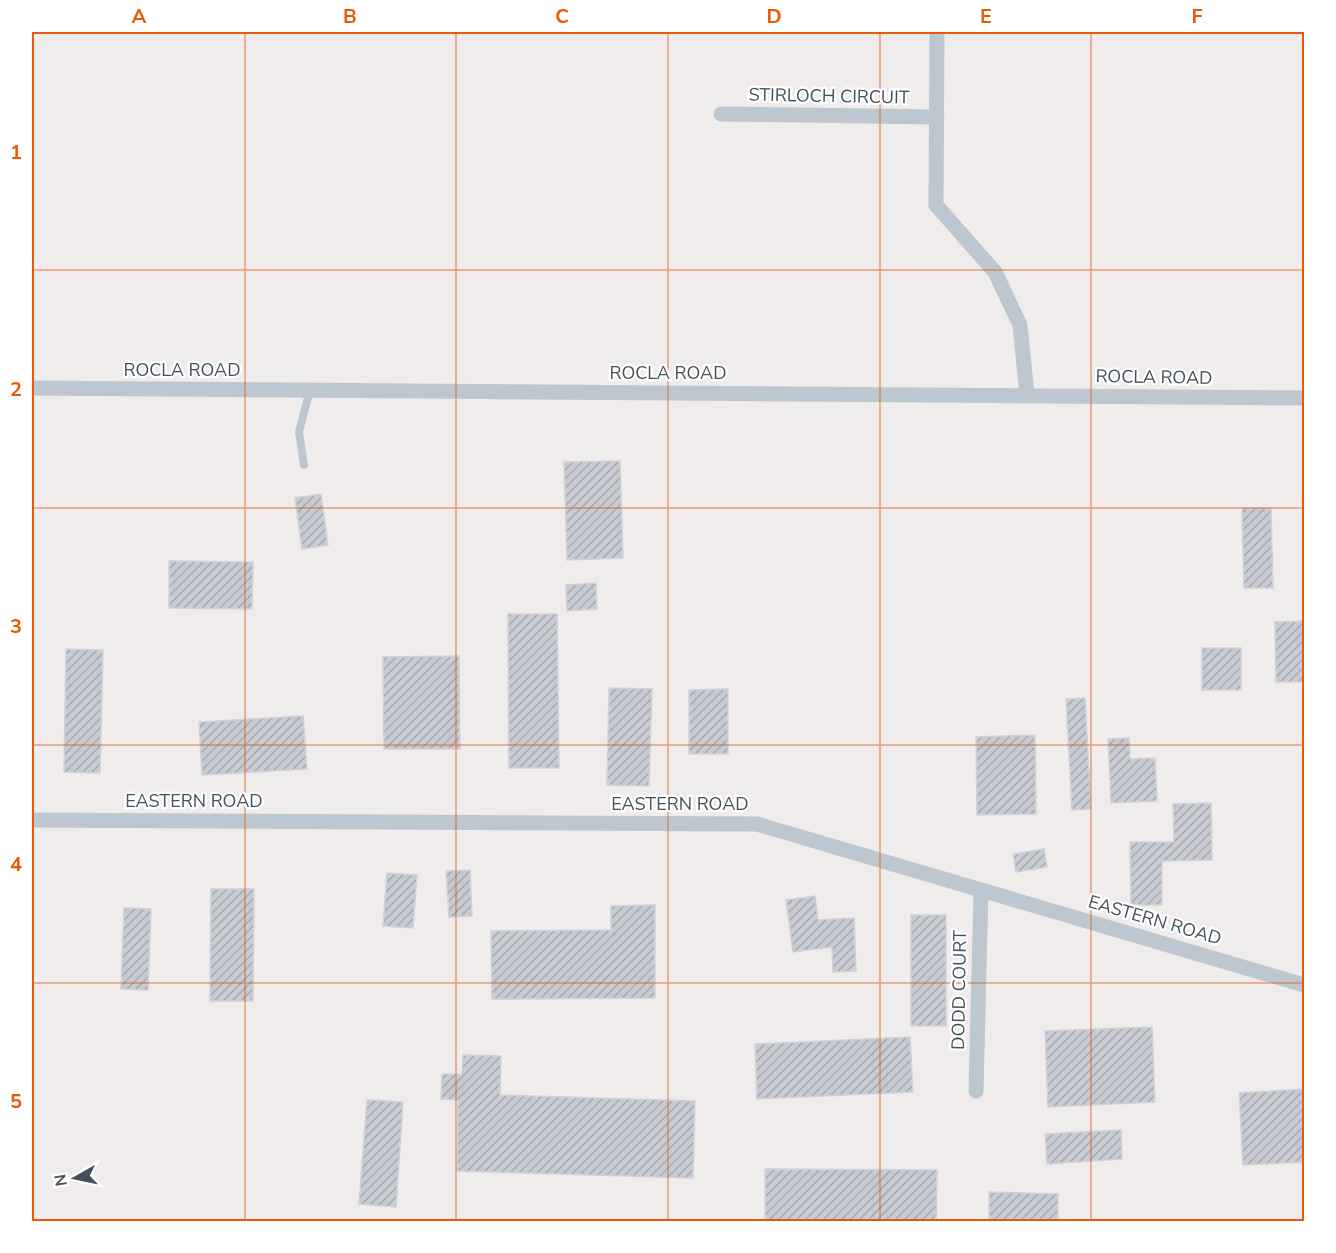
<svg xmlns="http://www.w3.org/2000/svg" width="1336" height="1253" font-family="'Nunito Sans',sans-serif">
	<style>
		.building { fill: url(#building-hatch); stroke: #d0d2d9; stroke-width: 1.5 }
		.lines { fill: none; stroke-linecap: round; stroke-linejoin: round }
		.lane { stroke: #bcc7d0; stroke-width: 8 }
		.street { stroke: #bcc7d0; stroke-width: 15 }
		.grid { fill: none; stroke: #e8590c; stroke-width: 1.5; stroke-opacity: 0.55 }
		.labels { text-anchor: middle; stroke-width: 4.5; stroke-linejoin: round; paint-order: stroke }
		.street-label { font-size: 18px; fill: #44505b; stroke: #fff }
		.neatline { fill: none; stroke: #e8590c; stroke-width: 2 }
		.grid-label { font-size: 20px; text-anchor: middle; font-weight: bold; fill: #e8590c }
	</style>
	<defs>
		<pattern id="building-hatch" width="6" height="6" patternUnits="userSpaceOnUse" patternTransform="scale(1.5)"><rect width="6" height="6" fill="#c8cbd3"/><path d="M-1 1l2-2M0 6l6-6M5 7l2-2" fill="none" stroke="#a4a7ae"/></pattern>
	</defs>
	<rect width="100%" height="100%" fill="#f0ecec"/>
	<g class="building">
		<path d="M 620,461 L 623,558 L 567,560 L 564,462 Z"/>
		<path d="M 321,494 L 328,545 L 302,549 L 295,498 Z"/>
		<path d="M 1242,508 L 1271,508 L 1273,588 L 1244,588 Z"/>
		<path d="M 169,561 L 253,562 L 252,609 L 169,608 Z"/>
		<path d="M 596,583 L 597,609 L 567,611 L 566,585 Z"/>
		<path d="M 508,614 L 557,614 L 559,768 L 509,768 Z"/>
		<path d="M 1305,621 L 1305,682 L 1276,682 L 1275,622 Z"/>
		<rect x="1202" y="648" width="39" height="42"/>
		<path d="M 66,649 L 103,650 L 100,773 L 64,772 Z"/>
		<path d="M 459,656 L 460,749 L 384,749 L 383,657 Z"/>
		<path d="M 609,688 L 652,689 L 649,786 L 607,785 Z"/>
		<path d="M 728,689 L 728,754 L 689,754 L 689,690 Z"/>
		<path d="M 1085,698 L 1091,809 L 1072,810 L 1066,699 Z"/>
		<path d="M 303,716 L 307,769 L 202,775 L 199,722 Z"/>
		<path d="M 1035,735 L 1036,814 L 977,815 L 976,737 Z"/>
		<path d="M 1129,738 L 1130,759 L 1155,758 L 1157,801 L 1111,803 L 1108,739 Z"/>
		<path d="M 1211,803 L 1212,860 L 1162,861 L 1162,905 L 1131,905 L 1130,842 L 1174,842 L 1173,804 Z"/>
		<path d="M 1044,849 L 1047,867 L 1016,872 L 1013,854 Z"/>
		<path d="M 470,870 L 472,916 L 449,917 L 446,871 Z"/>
		<path d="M 387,873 L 417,875 L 413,928 L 383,926 Z"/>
		<path d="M 211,889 L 254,889 L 253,1001 L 210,1001 Z"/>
		<path d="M 815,896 L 818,920 L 854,918 L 856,971 L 833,972 L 832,947 L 793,952 L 786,900 Z"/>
		<path d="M 655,905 L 655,998 L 492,999 L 491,931 L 611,930 L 611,906 Z"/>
		<path d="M 124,908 L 151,909 L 148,990 L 121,989 Z"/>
		<rect x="911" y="915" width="35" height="111"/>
		<path d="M 1152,1027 L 1155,1102 L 1048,1107 L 1045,1031 Z"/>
		<path d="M 910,1037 L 913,1092 L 757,1099 L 755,1044 Z"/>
		<path d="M 463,1055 L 501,1056 L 500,1095 L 695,1101 L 693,1178 L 457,1171 L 458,1100 L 441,1099 L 442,1074 L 462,1074 Z"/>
		<path d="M 1305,1089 L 1304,1162 L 1243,1165 L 1239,1093 Z"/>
		<path d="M 367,1100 L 403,1102 L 396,1207 L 359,1204 Z"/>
		<path d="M 1121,1130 L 1122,1159 L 1047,1164 L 1045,1134 Z"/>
		<path d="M 765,1169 L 937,1170 L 936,1221 L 765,1221 Z"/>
		<path d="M 989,1192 L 1058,1194 L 1058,1221 L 989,1221 Z"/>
	</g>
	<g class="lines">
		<path class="lane" d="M 304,465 L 299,432 L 310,390"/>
		<g class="street">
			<path d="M 937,32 L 936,205 L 995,272 L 1020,325 L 1027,395"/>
			<path d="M 721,114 L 937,117"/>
			<path d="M 32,388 L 1304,398"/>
			<path d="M 32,820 L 757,824 L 1304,985"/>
			<path d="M 976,1091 L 981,890"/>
		</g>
	</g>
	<path class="grid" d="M 245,32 L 245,1222M 456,32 L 456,1222M 668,32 L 668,1222M 880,32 L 880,1222M 1091,32 L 1091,1222M 32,270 L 1304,270M 32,508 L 1304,508M 32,745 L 1304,745M 32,983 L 1304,983"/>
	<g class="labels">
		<g class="street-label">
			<text transform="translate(829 96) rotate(1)" y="6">STIRLOCH CIRCUIT</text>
			<text x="182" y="376">ROCLA ROAD</text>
			<text x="668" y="379">ROCLA ROAD</text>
			<text transform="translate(1154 377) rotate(1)" y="6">ROCLA ROAD</text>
			<text x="194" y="807">EASTERN ROAD</text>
			<text x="680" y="810">EASTERN ROAD</text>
			<text transform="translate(1155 920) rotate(16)" y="6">EASTERN ROAD</text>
			<text transform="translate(959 990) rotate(-89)" y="6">DODD COURT</text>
		</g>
	</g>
	<rect width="1336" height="1253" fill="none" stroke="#ffffff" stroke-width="66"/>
	<g transform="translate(75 1178) rotate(261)" stroke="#ffffff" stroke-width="4.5" paint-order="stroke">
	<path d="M0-4.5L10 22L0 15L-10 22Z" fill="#44505b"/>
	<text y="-9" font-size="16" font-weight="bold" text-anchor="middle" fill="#44505b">N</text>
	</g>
	<rect x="33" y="33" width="1270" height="1187" class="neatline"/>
	<g class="grid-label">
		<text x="139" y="23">A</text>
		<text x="350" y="23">B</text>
		<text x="562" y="23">C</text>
		<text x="774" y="23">D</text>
		<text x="986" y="23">E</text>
		<text x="1197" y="23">F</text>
		<text x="16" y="159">1</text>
		<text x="16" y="396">2</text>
		<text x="16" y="633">3</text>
		<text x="16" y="871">4</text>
		<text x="16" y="1108">5</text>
	</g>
</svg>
